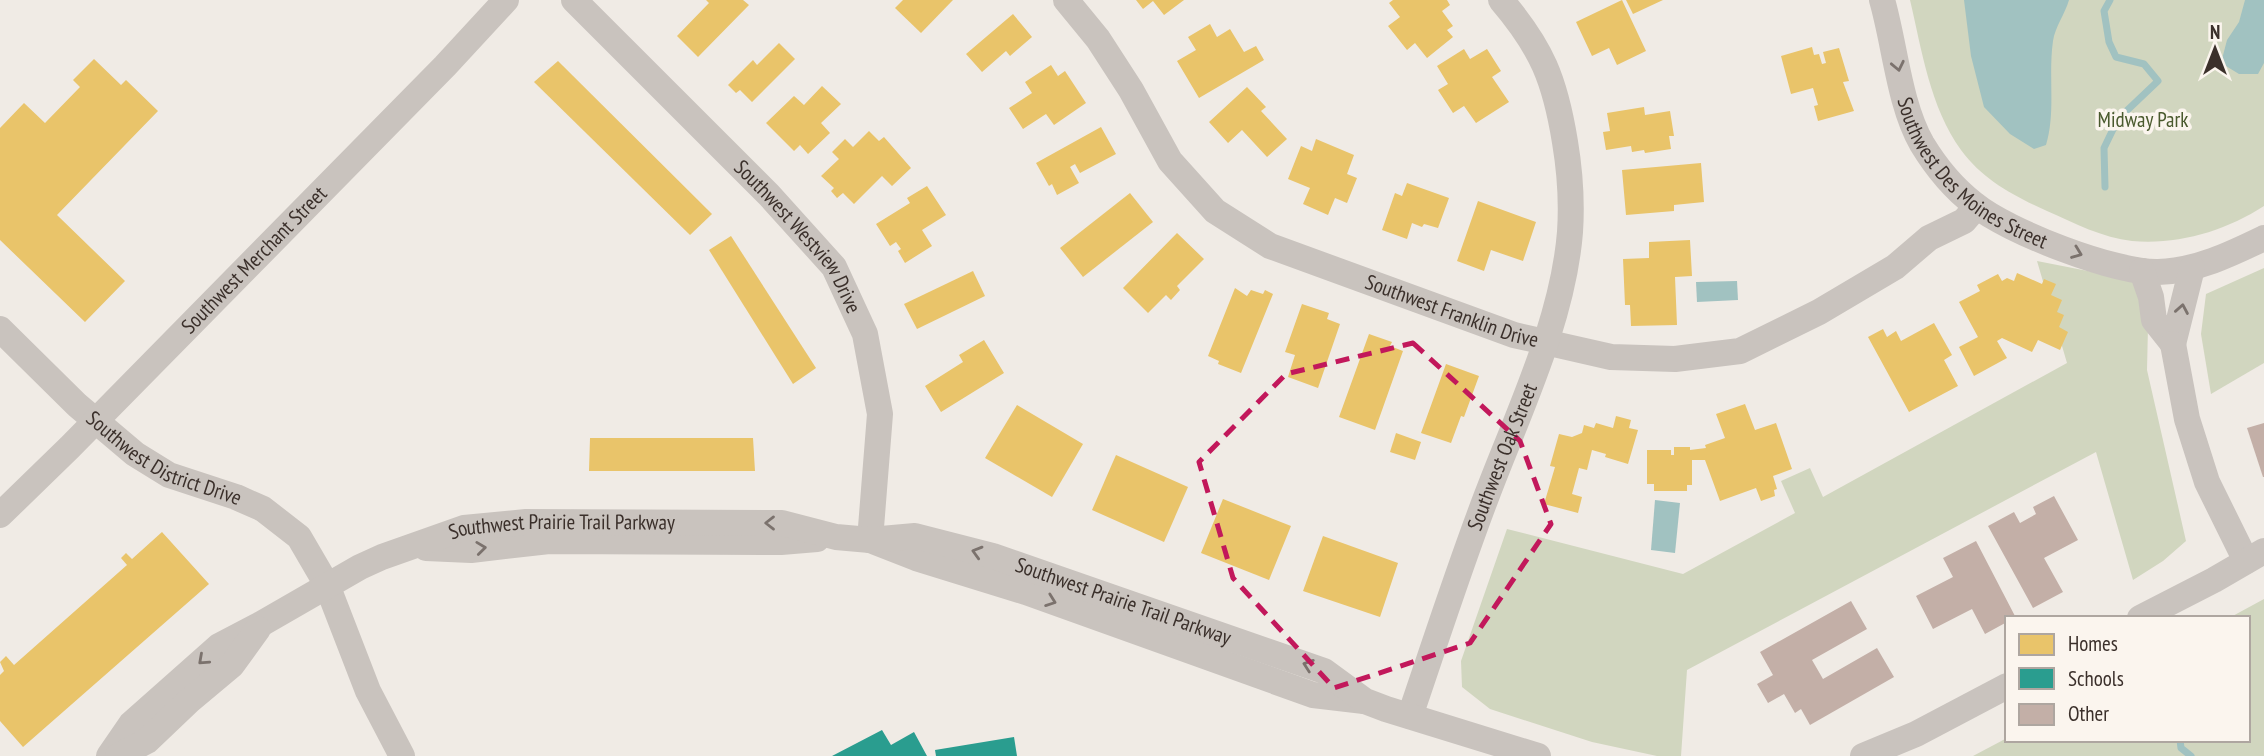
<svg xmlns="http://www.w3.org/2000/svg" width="2264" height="756" font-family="'PT Sans Narrow',sans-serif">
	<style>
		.green { fill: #d1d6bf }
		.water { fill: #a1c2c1 }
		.homes { fill: #e9c46a }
		.schools { fill: #2a9d8f }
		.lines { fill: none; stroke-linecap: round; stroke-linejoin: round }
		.stream { stroke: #a1c2c1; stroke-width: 7 }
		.building { fill: #c3afa7 }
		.minor { stroke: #c9c3be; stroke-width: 26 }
		.oneway { stroke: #7b726d }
		.marked { fill: none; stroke: #c2185b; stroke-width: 5; stroke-dasharray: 14 9; stroke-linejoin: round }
		.labels { text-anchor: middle; stroke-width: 7; stroke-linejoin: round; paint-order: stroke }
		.park-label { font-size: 21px; fill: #4a5a2e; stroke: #fbf5ee }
		.street-label { font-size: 21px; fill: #3b302b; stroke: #fbf5ee }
	</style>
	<rect width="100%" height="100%" fill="#f0ebe5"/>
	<g class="green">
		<path d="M 1910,0 L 2264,0 L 2264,206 C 2225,231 2179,245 2132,241 C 2103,238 2074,223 2047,211 C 2014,196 1983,180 1961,150 C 1930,107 1922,51 1910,0 Z"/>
		<path d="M 2037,261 L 2149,283 L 2147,370 L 2186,541 L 2163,561 L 2133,580 L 2096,452 L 1687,670 L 1681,756 L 1657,756 L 1592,742 L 1490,709 L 1462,687 L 1461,661 L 1507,529 L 1683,574 L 1795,513 L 1781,481 L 1810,468 L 1823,497 L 2067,363 Z"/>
		<path d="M 2264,268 L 2264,363 L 2211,394 L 2201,334 L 2206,294 Z"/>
		<path d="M 2264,599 L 2264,756 L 1973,756 L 2007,738 L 2007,740 L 2248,740 L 2248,618 L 2229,618 Z"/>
	</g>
	<g class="water">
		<path d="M 1964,0 L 2069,0 C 2065,14 2055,27 2053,41 C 2048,76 2056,112 2046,145 L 2034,149 L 2010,134 L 1984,107 L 1971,56 Z"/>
		<path d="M 2245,0 L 2264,0 L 2264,63 L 2258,74 L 2239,74 L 2221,63 L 2227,40 L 2239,22 Z"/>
		<path d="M 1737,281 L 1738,300 L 1697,302 L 1696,282 Z"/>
		<path d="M 1655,500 L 1680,503 L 1675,553 L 1651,550 Z"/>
	</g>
	<g class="homes">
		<path d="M 706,0 L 743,0 L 749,5 L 698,57 L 677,36 L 709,3 Z"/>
		<path d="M 903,0 L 953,0 L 921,33 L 895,8 Z"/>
		<path d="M 1136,0 L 1184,0 L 1164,15 L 1153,1 L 1143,9 Z"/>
		<path d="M 1393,0 L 1447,0 L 1450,5 L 1442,11 L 1453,26 L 1447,30 L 1453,37 L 1427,58 L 1415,43 L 1407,50 L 1388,26 L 1400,17 L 1389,3 Z"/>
		<path d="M 1622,0 L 1646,51 L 1617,65 L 1609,48 L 1592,56 L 1576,22 Z"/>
		<path d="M 1626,0 L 1663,0 L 1633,14 Z"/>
		<path d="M 1013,14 L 1032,37 L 1010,56 L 1006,51 L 982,72 L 966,54 Z"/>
		<path d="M 1210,24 L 1217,37 L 1230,29 L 1244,52 L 1256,46 L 1264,60 L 1199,98 L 1177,61 L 1196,50 L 1188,37 Z"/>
		<path d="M 779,43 L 795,59 L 752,102 L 740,90 L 736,93 L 728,85 L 753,60 L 757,65 Z"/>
		<path d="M 1812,47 L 1814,55 L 1819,54 L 1822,64 L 1826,63 L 1823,52 L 1839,48 L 1849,81 L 1843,82 L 1854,111 L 1818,121 L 1814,106 L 1818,105 L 1813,88 L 1791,94 L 1781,56 Z"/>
		<path d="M 1464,49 L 1470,59 L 1487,49 L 1501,71 L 1492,77 L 1509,102 L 1476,123 L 1464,106 L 1453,113 L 1438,90 L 1448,84 L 1437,66 Z"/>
		<path d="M 94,59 L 121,85 L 126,80 L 158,111 L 57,215 L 125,281 L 85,322 L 0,240 L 0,128 L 24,103 L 45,123 L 80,87 L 73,80 Z"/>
		<path d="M 558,61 L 712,214 L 690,235 L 534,82 Z"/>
		<path d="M 1051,65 L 1058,76 L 1065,71 L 1086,103 L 1054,125 L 1046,114 L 1023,129 L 1009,108 L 1032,93 L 1025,82 Z"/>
		<path d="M 822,86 L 841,104 L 821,123 L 830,133 L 808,154 L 800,145 L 794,151 L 766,123 L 794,96 L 804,105 Z"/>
		<path d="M 1247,87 L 1266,107 L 1261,111 L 1287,139 L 1267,157 L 1242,130 L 1228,143 L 1209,122 Z"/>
		<path d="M 1644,107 L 1645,115 L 1670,111 L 1674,136 L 1669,136 L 1671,149 L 1645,153 L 1644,150 L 1632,152 L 1631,146 L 1606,150 L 1603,132 L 1610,131 L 1607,113 Z"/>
		<path d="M 1101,127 L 1116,154 L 1080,173 L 1075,164 L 1070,167 L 1079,183 L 1057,195 L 1052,184 L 1049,186 L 1036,163 Z"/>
		<path d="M 869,131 L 879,141 L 884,137 L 911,168 L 892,186 L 882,176 L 854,204 L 843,193 L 837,198 L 831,191 L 834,188 L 821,176 L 839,159 L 832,152 L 845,139 L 853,147 Z"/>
		<path d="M 1316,139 L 1354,155 L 1347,174 L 1357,178 L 1347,203 L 1335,198 L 1328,215 L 1303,204 L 1310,188 L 1288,179 L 1301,146 L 1312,151 Z"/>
		<path d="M 1701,163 L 1704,202 L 1674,205 L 1674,211 L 1626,215 L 1622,170 Z"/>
		<path d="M 1407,183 L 1449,198 L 1438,228 L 1424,224 L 1422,227 L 1412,223 L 1407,239 L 1382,230 L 1395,193 L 1402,196 Z"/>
		<path d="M 927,186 L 946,215 L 922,230 L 932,246 L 905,263 L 898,251 L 901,249 L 896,242 L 890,246 L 876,224 L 910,203 L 907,198 Z"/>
		<path d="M 1130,193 L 1153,222 L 1083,277 L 1060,248 Z"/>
		<path d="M 1478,201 L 1536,222 L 1523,261 L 1491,250 L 1484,271 L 1457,261 Z"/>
		<path d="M 1177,233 L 1204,259 L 1177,286 L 1180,290 L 1171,300 L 1166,295 L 1148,313 L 1123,288 Z"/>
		<path d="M 731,236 L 816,368 L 793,384 L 709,250 Z"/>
		<path d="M 1690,240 L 1692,276 L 1675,277 L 1677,325 L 1631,326 L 1630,305 L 1625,305 L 1623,259 L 1649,258 L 1649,242 Z"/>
		<path d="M 973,271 L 985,296 L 917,329 L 904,304 Z"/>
		<path d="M 2017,273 L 2042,284 L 2044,279 L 2056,284 L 2051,295 L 2062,300 L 2057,312 L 2064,315 L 2059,327 L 2068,332 L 2060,350 L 2038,340 L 2032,352 L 2002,338 L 1997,341 L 2007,358 L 1974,376 L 1959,347 L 1978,337 L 1959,302 L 1980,291 L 1977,285 L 1998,274 L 2002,281 L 2007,278 L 2014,281 Z"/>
		<path d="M 1235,288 L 1247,296 L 1251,290 L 1263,294 L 1265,290 L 1273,294 L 1241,373 L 1218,364 L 1219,361 L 1208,356 Z"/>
		<path d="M 1302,304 L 1329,313 L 1327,319 L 1340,324 L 1318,388 L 1288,377 L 1295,355 L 1285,352 Z"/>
		<path d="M 1934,323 L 1952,355 L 1944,360 L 1958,386 L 1909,412 L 1868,337 L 1883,329 L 1887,337 L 1896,331 L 1901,341 Z"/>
		<path d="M 1369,334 L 1392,342 L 1390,346 L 1403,351 L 1375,430 L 1339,417 Z"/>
		<path d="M 984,340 L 1004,373 L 941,412 L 925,386 L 963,362 L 959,355 Z"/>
		<path d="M 1446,364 L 1479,376 L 1464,417 L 1461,416 L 1451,443 L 1421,433 Z"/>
		<path d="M 1745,404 L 1755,430 L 1776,423 L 1792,469 L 1773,476 L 1777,489 L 1774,490 L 1775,496 L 1761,501 L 1756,488 L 1720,501 L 1705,460 L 1692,460 L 1692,485 L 1687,485 L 1687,491 L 1654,491 L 1654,484 L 1647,484 L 1647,450 L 1671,450 L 1671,455 L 1674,455 L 1674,447 L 1690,447 L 1690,450 L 1706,448 L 1705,445 L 1725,438 L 1716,414 Z"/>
		<path d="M 1017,405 L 1083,444 L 1052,497 L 985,458 Z"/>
		<path d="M 1616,416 L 1631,420 L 1629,428 L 1638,430 L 1628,464 L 1605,457 L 1606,454 L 1592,450 L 1587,470 L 1579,468 L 1572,494 L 1582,497 L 1578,513 L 1544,504 L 1555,467 L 1550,466 L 1559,434 L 1572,437 L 1582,433 L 1584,425 L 1594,428 L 1596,423 L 1613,428 Z"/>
		<path d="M 1396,433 L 1421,442 L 1415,460 L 1390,452 Z"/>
		<path d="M 590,438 L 753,438 L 755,471 L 589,471 Z"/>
		<path d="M 1116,455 L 1188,487 L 1164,542 L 1092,510 Z"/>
		<path d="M 1223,499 L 1291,526 L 1269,580 L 1201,553 Z"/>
		<path d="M 162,532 L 209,584 L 23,747 L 0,721 L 0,675 L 4,671 L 0,662 L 6,656 L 14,665 L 127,565 L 121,558 L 126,553 L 132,559 Z"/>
		<path d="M 1323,536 L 1398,563 L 1380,617 L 1303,591 Z"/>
	</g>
	<g class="schools">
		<path d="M 882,730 L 891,745 L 914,732 L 927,756 L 832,756 Z"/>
		<path d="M 1014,737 L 1017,756 L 936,756 L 935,750 Z"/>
	</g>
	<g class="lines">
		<g class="stream">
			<path d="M 2105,187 L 2104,148 L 2118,119 L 2158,81 L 2144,64 L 2116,57 L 2109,42 L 2104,11 L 2110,0"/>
			<path d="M 2180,740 L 2181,748 L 2191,756"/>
		</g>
	</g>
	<g class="building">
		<path d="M 2264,423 L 2264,477 L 2263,477 L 2247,428 Z"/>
		<path d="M 2054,496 L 2078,540 L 2044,558 L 2063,592 L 2033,608 L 1988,526 L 2014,512 L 2020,523 L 2036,514 L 2033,507 Z"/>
		<path d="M 1976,541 L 2016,618 L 2007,618 L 2007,622 L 1985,634 L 1972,609 L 1933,629 L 1916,596 L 1953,577 L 1943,558 Z"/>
		<path d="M 1851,601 L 1867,629 L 1812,660 L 1823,679 L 1877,648 L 1894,677 L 1810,725 L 1801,709 L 1795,713 L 1784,694 L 1768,703 L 1757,684 L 1773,675 L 1760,652 Z"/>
	</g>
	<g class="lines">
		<g class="minor">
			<path id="s1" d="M 574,0 L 769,195 L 834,267 L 865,334 L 880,414 L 870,540"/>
			<path id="s2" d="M 1066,0 L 1098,39 L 1131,90 L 1170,161 L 1215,211 L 1270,246 L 1514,335 L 1611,357 L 1675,359 L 1740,351 L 1819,312 L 1895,267 L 1929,238 L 1964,221 L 1976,207"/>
			<path id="s3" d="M 1882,0 C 1895,45 1899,104 1922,144 C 1936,167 1953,188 1974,204 C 2008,232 2115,273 2158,272 C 2196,271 2231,254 2264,238"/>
			<path d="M 2142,271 L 2151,297 L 2154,320 L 2173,344 L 2192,268"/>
			<path id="s4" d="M 0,329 L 77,405 L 135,454 L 169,475 L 236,497 L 263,509 L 299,537 L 327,585 L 368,691 L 402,756"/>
			<path d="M 2173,344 L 2187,419 L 2207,482 L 2246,561"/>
			<path id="s5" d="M 0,515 L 70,447 L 445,66 L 506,0"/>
			<path d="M 875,542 L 916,558 L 1026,592 L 1313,695 L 1364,701"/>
			<path d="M 426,548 L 471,550 L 549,541 L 781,542 L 817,539"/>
			<path d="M 2140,618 L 2214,580 L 2264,551"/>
			<path id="s6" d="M 1410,716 C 1435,643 1459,568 1487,495 C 1518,413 1563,321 1570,232 C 1572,202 1570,172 1565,142 C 1555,80 1542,48 1501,0"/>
			<path id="s7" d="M 109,756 L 131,724 L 219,646 L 261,624 L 360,567 L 382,557 L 464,528 L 526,522 L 782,523 L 836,537 L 870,540 L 915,536 L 993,556 L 1324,671 L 1365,701 L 1386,709 L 1538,756"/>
			<path d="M 118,756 L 147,741 L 189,701 L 232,665 L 258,629"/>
			<path d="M 1863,756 L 1916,734 L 2007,686"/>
		</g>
	</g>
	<defs><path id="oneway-chevron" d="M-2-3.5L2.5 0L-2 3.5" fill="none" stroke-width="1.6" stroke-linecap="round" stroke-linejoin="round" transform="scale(1.75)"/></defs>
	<g class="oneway">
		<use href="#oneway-chevron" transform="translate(1898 66) rotate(78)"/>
		<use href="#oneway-chevron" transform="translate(2077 253) rotate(21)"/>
		<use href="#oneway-chevron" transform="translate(2182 309) rotate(-80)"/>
		<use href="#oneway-chevron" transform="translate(770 523) rotate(-180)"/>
		<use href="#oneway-chevron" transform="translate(481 548) rotate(-7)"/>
		<use href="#oneway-chevron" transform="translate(977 552) rotate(-164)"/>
		<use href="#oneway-chevron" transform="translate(1051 601) rotate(20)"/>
		<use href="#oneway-chevron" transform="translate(203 660) rotate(138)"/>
		<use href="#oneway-chevron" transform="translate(1308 665) rotate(-161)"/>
	</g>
	<path class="marked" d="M 1413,343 L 1520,441 L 1551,524 L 1470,643 L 1334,688 L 1233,578 L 1199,462 L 1286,374 Z"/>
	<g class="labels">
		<g class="park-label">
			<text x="2143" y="127">Midway Park</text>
		</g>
		<g class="street-label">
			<text dy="7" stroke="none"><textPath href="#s3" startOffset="206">Southwest Des Moines Street</textPath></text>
			<text dy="7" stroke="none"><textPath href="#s1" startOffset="327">Southwest Westview Drive</textPath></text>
			<text dy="7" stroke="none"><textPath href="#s5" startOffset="360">Southwest Merchant Street</textPath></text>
			<text dy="7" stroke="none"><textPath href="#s2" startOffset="518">Southwest Franklin Drive</textPath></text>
			<text dy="7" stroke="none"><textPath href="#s4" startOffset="212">Southwest District Drive</textPath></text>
			<text dy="7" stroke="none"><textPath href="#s6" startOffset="275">Southwest Oak Street</textPath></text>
			<text dy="7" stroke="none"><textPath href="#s7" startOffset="527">Southwest Prairie Trail Parkway</textPath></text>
			<text dy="7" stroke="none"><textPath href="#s7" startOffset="1101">Southwest Prairie Trail Parkway</textPath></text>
		</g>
	</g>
	<rect x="2005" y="616" width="245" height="126" fill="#fbf5ee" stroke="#aea6a0" stroke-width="2"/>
	<rect x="2019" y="634" width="35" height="21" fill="#e9c46a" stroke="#aea6a0" stroke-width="2"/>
	<text x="2068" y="651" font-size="21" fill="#3b302b">Homes</text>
	<rect x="2019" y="668" width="35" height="21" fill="#2a9d8f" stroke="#aea6a0" stroke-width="2"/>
	<text x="2068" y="686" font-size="21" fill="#3b302b">Schools</text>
	<rect x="2019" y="704" width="35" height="21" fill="#c3afa7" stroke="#aea6a0" stroke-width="2"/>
	<text x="2068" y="721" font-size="21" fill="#3b302b">Other</text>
	<g transform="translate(2215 49)" stroke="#fbf5ee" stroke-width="5" paint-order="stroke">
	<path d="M0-5L12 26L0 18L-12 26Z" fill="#3b302b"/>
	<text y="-10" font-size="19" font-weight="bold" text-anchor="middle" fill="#3b302b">N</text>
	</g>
</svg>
